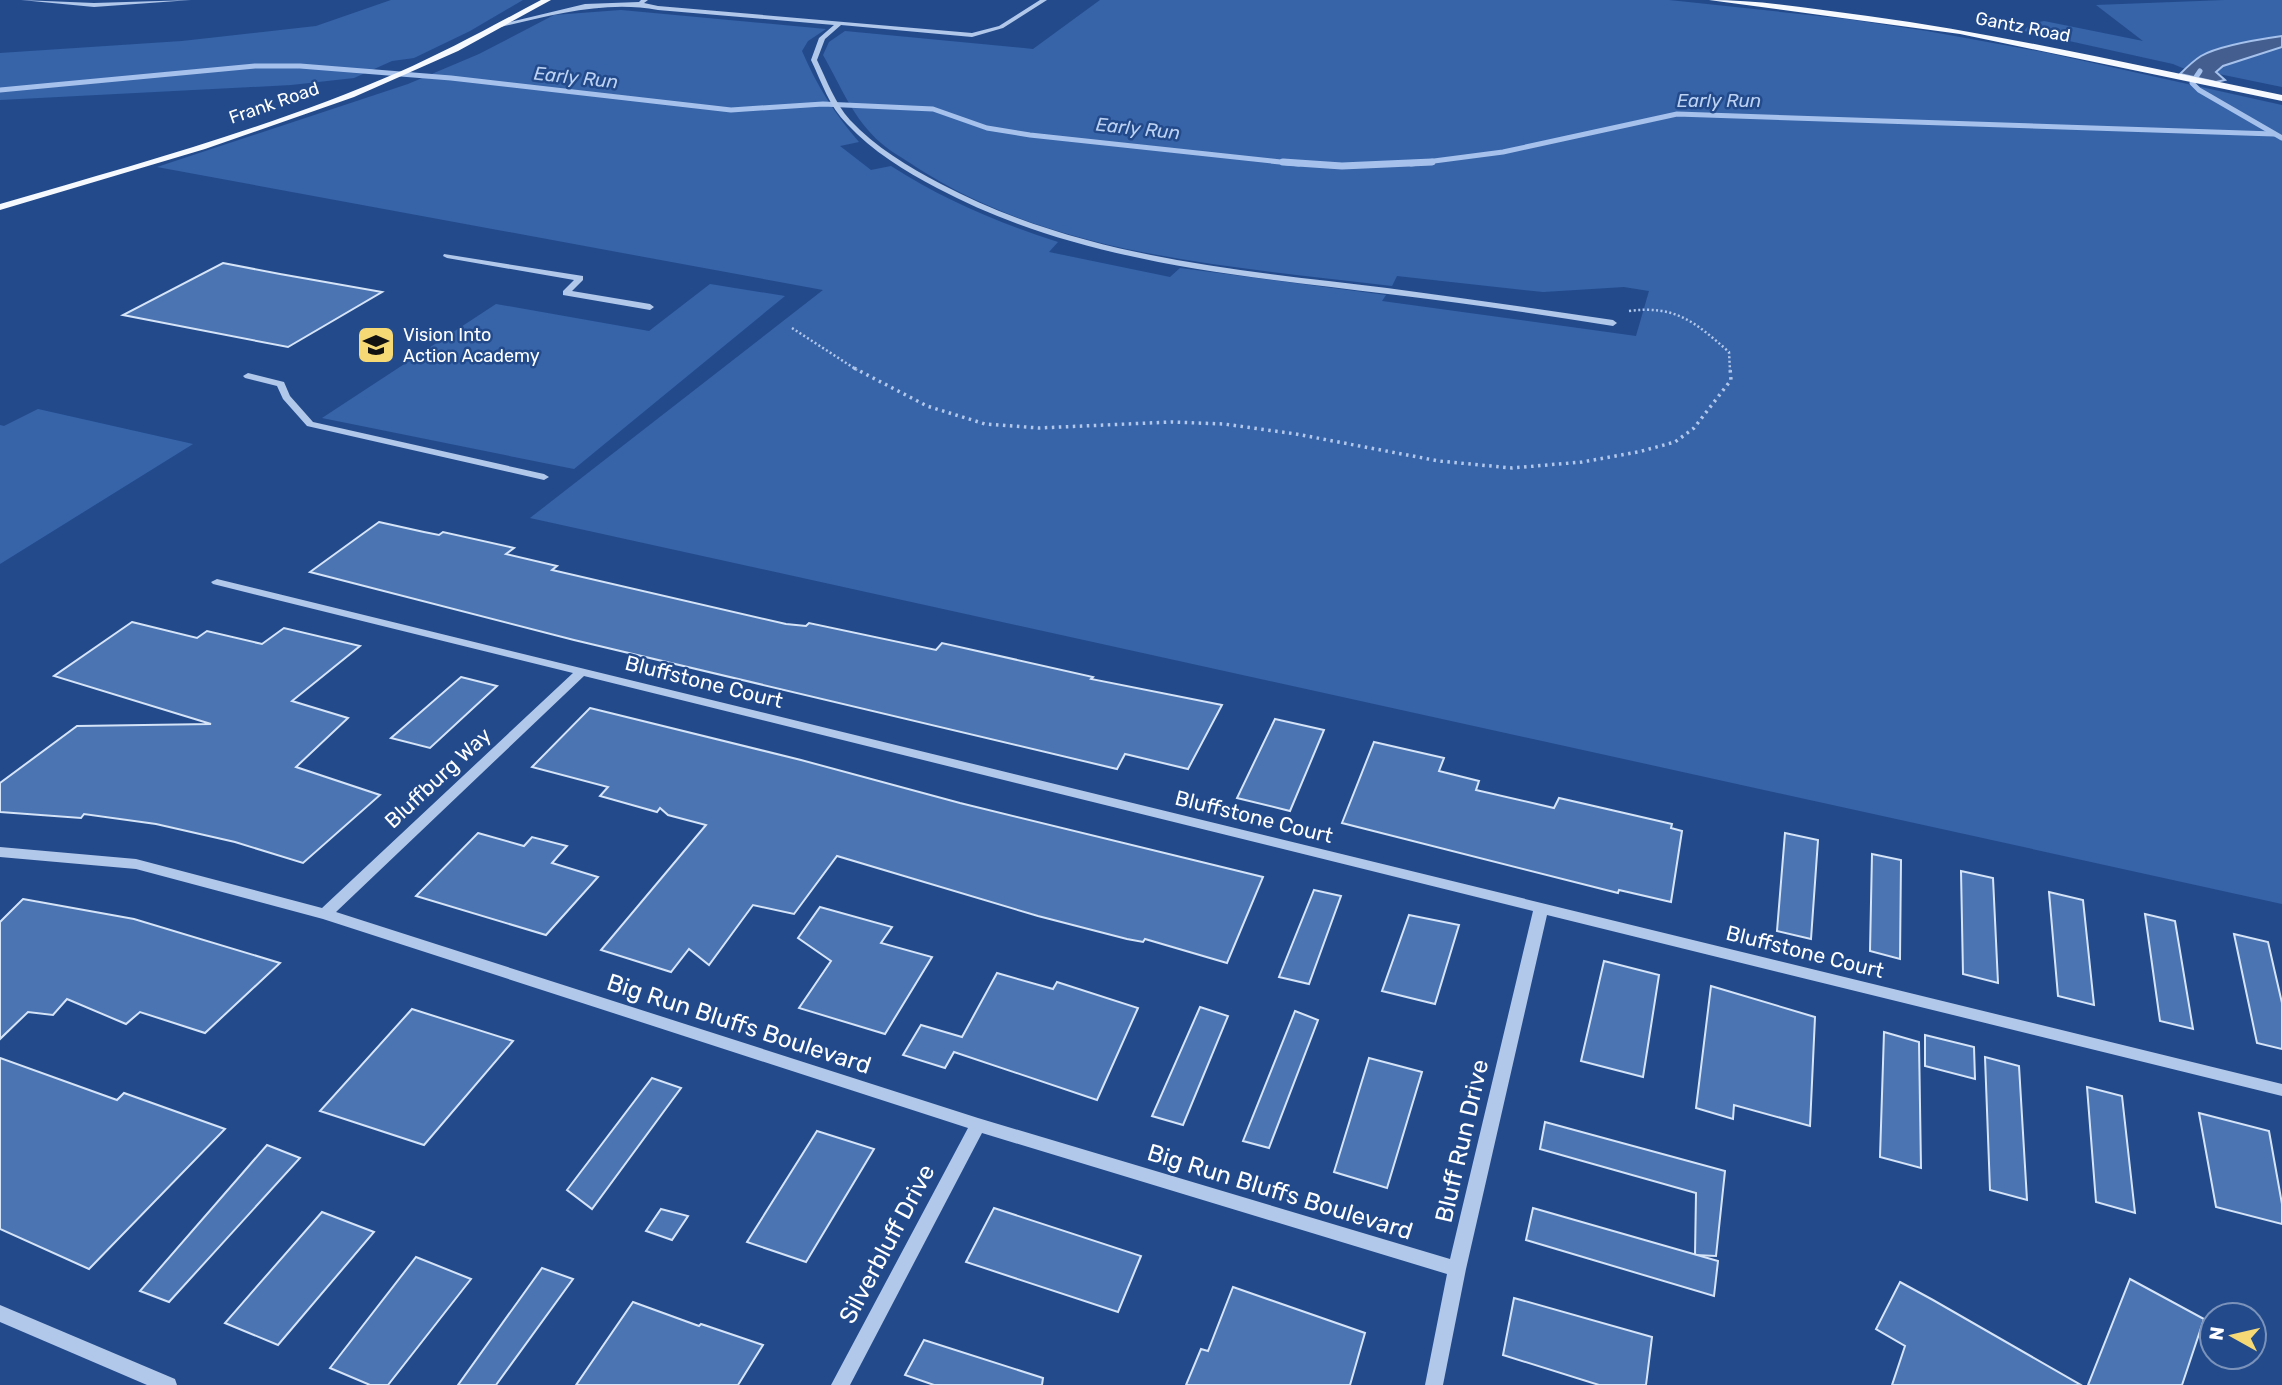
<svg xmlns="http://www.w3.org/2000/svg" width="2282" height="1385" font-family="Rubik,sans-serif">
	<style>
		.green { fill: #3764a9 }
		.water { fill: #445f8f; stroke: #a6c2ec; stroke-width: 2 }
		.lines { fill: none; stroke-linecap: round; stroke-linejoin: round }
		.stream-far1 { stroke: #a6c2ec; stroke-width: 5 }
		.stream { stroke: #a6c2ec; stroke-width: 7 }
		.building { fill: #4b74b3; stroke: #d6e4f8; stroke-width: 2 }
		.path-far1 { stroke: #b2c8eb; stroke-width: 2.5; stroke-dasharray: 2 2.5; stroke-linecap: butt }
		.path { stroke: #b2c8eb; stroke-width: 3.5; stroke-dasharray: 2.5 4.5; stroke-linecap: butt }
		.minor { fill: #b2c8eb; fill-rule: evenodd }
		.major { fill: #f6f9fe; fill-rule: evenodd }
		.labels { text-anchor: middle; stroke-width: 5; stroke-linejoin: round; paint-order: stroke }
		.far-street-label { font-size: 18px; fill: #fff; stroke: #234b8c }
		.far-poi-label { font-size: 18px; fill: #fff; stroke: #234b8c; text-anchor: start }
		.far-water-label { font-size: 19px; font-style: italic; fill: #bdd2f2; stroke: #234b8c }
		.street-label { font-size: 21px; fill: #fff; stroke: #234b8c }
		.near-street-label { font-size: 24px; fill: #fff; stroke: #234b8c }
	</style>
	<rect width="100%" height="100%" fill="#234b8c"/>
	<g class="green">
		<path d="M 391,0 L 523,0 L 470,31 L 414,58 L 392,61 L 354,78 L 291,85 L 0,100 L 0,53 L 182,41 L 316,26 Z"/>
		<path d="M 1100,0 L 1669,0 L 1847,19 L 1927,31 L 2048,53 L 2282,105 L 2282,904 L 530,518 L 823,290 L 157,167 L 408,84 L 479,54 L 554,15 L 621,10 L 826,29 L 808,41 L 802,51 C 817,86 834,113 859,142 L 840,146 L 871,170 L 891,166 C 944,200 999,223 1058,242 L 1049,252 L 1170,277 L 1180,268 L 1386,295 L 1382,301 L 1636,336 L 1649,291 L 1624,287 L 1543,292 L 1397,276 L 1392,286 C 1232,266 1055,257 916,167 C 905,159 891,152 881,143 C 853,119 841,86 823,55 L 829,42 L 845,31 L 1033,49 Z"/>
		<path d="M 2225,0 L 2282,0 L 2282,87 L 2190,68 L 2185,69 L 2173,64 L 2024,31 L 2030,24 L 2044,21 L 2143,41 L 2096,5 Z"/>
		<path d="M 710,284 L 785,296 L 574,469 L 322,418 L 496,304 L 649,331 Z"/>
		<path d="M 38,409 L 193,444 L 0,564 L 0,425 L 4,426 Z"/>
	</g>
	<path class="water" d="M 2282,36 L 2282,47 L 2223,66 L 2216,72 L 2225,80 L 2216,82 L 2180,74 C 2186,68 2193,61 2201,56 C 2218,46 2261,39 2282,36 Z"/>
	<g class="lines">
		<g class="stream-far1">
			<path d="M 2200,71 L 2192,83 L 2199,90 L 2282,138"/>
			<path d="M 0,90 L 255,66 L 300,66 L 451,78 L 731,110 L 823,104 L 933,109 L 987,128 L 1030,135 L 1299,164"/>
			<path d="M 1411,164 L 1503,152 L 1677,114 L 2274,134"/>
		</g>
		<path class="stream" d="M 1283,162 L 1342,166 L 1432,162"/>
	</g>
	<g class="building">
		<path d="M 223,263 L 280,274 L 382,292 L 288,347 L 123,315 Z"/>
		<path d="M 379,522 L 424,532 L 439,535 L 443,532 L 514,548 L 506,554 L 557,566 L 552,570 L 786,624 L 806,626 L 809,623 L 936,650 L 942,643 L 1093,677 L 1091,679 L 1222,705 L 1188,769 L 1125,754 L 1117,769 L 574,640 L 310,572 Z"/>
		<path d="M 132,622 L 197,638 L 207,631 L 262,644 L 284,628 L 360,646 L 292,701 L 348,718 L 296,767 L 380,795 L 303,863 L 235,842 L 156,824 L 84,814 L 81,818 L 0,812 L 0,783 L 77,726 L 211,724 L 54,676 Z"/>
		<path d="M 461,677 L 497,686 L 430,748 L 391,738 Z"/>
		<path d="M 590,708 L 801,760 L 960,803 L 1263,877 L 1227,963 L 1145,939 L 1143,942 L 1127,939 L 1038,916 L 837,856 L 794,914 L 753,905 L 709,965 L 689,949 L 671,972 L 601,950 L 706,825 L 668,815 L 660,808 L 657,812 L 600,796 L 608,787 L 532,767 Z"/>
		<path d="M 1275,719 L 1324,730 L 1290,811 L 1237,798 Z"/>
		<path d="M 1374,742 L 1444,758 L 1439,771 L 1479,781 L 1476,790 L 1554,808 L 1559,798 L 1672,824 L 1671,828 L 1682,831 L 1671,902 L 1619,890 L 1618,893 L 1342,823 Z"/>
		<path d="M 478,833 L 524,846 L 532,837 L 567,846 L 552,863 L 598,877 L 546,935 L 416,896 Z"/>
		<path d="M 1785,833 L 1818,840 L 1811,939 L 1777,931 Z"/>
		<path d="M 1872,854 L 1901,860 L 1900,959 L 1870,951 Z"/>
		<path d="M 1961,871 L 1993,878 L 1998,983 L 1963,974 Z"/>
		<path d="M 1314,890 L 1341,896 L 1309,984 L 1279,977 Z"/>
		<path d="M 2049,892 L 2083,900 L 2094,1005 L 2058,996 Z"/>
		<path d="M 23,899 L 134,919 L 280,963 L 205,1033 L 140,1012 L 126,1024 L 67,999 L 53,1015 L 28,1012 L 0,1039 L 0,922 Z"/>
		<path d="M 820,907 L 892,927 L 881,943 L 932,957 L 885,1034 L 799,1008 L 831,961 L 798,938 Z"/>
		<path d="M 2145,914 L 2175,921 L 2193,1029 L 2160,1021 Z"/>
		<path d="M 1409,915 L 1459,925 L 1435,1004 L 1382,991 Z"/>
		<path d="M 2234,934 L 2268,942 L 2282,1003 L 2282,1049 L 2257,1043 Z"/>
		<path d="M 1604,961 L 1659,975 L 1643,1077 L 1581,1061 Z"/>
		<path d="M 997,973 L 1053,989 L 1057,982 L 1138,1008 L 1097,1100 L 954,1052 L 945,1068 L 903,1055 L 921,1025 L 962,1037 Z"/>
		<path d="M 1711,986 L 1815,1017 L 1810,1126 L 1734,1105 L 1733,1119 L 1696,1108 Z"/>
		<path d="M 1200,1007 L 1228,1016 L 1183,1125 L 1152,1116 Z"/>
		<path d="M 412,1009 L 513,1041 L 424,1145 L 320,1111 Z"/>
		<path d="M 1295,1011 L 1318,1020 L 1269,1148 L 1243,1141 Z"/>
		<path d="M 1884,1032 L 1919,1042 L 1921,1168 L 1880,1157 Z"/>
		<path d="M 1925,1035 L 1974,1047 L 1975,1079 L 1925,1066 Z"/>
		<path d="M 1985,1057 L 2019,1066 L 2027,1200 L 1990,1190 Z"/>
		<path d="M 0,1058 L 117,1100 L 124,1093 L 225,1129 L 89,1269 L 0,1229 Z"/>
		<path d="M 1369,1058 L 1422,1072 L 1387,1188 L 1334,1172 Z"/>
		<path d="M 652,1078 L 681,1088 L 592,1209 L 567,1190 Z"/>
		<path d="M 2087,1087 L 2122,1096 L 2135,1213 L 2096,1202 Z"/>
		<path d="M 2199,1113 L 2269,1131 L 2282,1204 L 2282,1224 L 2216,1207 Z"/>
		<path d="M 1545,1122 L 1725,1171 L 1716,1256 L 1695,1255 L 1696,1193 L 1540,1149 Z"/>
		<path d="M 817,1131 L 874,1149 L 806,1262 L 747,1242 Z"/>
		<path d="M 267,1145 L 300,1158 L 169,1302 L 140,1291 Z"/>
		<path d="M 994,1208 L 1141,1256 L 1118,1312 L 966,1262 Z"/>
		<path d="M 1533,1208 L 1718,1261 L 1714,1296 L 1526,1240 Z"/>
		<path d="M 661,1209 L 688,1216 L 672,1240 L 646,1231 Z"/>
		<path d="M 322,1212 L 374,1232 L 278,1345 L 225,1323 Z"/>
		<path d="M 416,1257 L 471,1279 L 388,1385 L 370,1385 L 330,1368 Z"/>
		<path d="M 542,1268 L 573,1279 L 496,1385 L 458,1385 Z"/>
		<path d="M 2130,1279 L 2204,1319 L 2182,1385 L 2088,1385 Z"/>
		<path d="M 1900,1282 L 1933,1300 L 2081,1385 L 1892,1385 L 1905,1346 L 1876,1329 Z"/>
		<path d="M 1233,1287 L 1365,1333 L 1350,1385 L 1186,1385 L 1201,1349 L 1208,1351 Z"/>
		<path d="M 1514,1298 L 1652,1337 L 1646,1385 L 1599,1385 L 1503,1355 Z"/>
		<path d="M 633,1302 L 699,1326 L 701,1324 L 763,1345 L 738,1385 L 576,1385 Z"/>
		<path d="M 924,1340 L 1043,1378 L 1042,1385 L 934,1385 L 905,1375 Z"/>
	</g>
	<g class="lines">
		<g class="path-far1">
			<path d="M 1629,311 C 1676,305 1695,322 1729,352 L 1730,370"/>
			<path d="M 792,328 L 857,370"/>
		</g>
		<path class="path" d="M 854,368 L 927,406 L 985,424 L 1039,428 L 1171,422 L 1224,424 L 1296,434 L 1439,461 L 1512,468 L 1582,462 L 1638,452 L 1675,442 L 1694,428 L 1731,380 L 1730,368"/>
		<g class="minor">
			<path d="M 21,0 L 94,3 L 191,0 L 94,7 Z"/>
			<path d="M 641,0 L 648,0 L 644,3 L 658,6 L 972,33 L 999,26 L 1040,0 L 1047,0 L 1003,28 L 972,37 L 841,25 L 825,39 L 817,60 C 827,81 835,103 850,120 C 875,147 909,167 941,184 C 1079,257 1235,270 1387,288 C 1463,298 1538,309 1613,320 L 1617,323 L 1613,326 C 1538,314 1463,303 1388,294 C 1234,275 1076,262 937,188 C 905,171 872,151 847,124 C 829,106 822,83 811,60 L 819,38 L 834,25 L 658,10 C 606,0 552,15 501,27 L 498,25 L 585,4 L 639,2 Z"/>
			<path d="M 444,254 L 583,276 L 583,280 L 572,291 L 650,304 L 654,307 L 650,310 L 563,295 L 563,291 L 574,280 L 447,258 L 443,256 Z"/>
			<path d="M 248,373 L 284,382 L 290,396 L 313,422 L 544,474 L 549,477 L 544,480 L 307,426 L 283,399 L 277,386 L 245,378 L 243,376 Z"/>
			<path d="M 217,579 L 2282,1084 L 2282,1096 L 1547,915 L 1466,1269 L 1443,1385 L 1425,1385 L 1447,1274 L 982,1133 L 850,1385 L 831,1385 L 968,1128 L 323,919 L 136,869 L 0,857 L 0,847 L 136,859 L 322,908 L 573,673 L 213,584 L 211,582 ZM 584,676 L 1533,911 L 1450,1259 L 978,1118 L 336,912 Z"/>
			<path d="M 0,1305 L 175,1379 L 177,1385 L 147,1385 L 0,1322 Z"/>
		</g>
		<g class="major">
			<path d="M 541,0 L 551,0 L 458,51 L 354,97 L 205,149 L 0,210 L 0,204 C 134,165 270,128 399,72 C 447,51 494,25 541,0 Z"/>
			<path d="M 1709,0 C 1762,0 1815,9 1868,16 C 2007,35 2144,67 2282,95 L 2282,101 L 1960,34 Z"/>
		</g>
	</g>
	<defs>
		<symbol id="school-square" viewBox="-11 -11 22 22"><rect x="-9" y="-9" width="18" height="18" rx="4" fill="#f6d875" stroke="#234b8c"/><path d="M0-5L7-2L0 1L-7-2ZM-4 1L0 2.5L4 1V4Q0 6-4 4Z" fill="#111"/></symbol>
	</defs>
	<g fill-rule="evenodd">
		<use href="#school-square" x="354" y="323" width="44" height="44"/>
	</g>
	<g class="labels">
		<g class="far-street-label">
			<text transform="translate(2023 27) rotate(11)" y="6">Gantz Road</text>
			<text transform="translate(274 103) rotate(-19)" y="6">Frank Road</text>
		</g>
		<g class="far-poi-label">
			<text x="403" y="341">Vision Into<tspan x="403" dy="21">Action Academy</tspan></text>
		</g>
		<g class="far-water-label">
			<text transform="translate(576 77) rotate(6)" y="7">Early Run</text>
			<text x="1719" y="107">Early Run</text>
			<text transform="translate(1138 128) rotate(6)" y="7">Early Run</text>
		</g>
		<g class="street-label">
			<text transform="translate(704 682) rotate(14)" y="7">Bluffstone Court</text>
			<text transform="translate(438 778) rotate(-43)" y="7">Bluffburg Way</text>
			<text transform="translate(1254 817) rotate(14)" y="7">Bluffstone Court</text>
			<text transform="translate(1805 952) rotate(14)" y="7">Bluffstone Court</text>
		</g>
		<g class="near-street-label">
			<text transform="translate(739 1024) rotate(18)" y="8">Big Run Bluffs Boulevard</text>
			<text transform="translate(1462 1141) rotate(-77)" y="8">Bluff Run Drive</text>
			<text transform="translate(1280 1192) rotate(17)" y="8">Big Run Bluffs Boulevard</text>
			<text transform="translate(887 1244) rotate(-62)" y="8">Silverbluff Drive</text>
		</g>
	</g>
	<g transform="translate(2233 1336) rotate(278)"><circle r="33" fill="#234b8c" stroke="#7b93ba" stroke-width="2"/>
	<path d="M0-5L12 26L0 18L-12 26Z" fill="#f6d875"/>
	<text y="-10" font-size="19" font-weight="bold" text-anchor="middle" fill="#ffffff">N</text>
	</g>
</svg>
